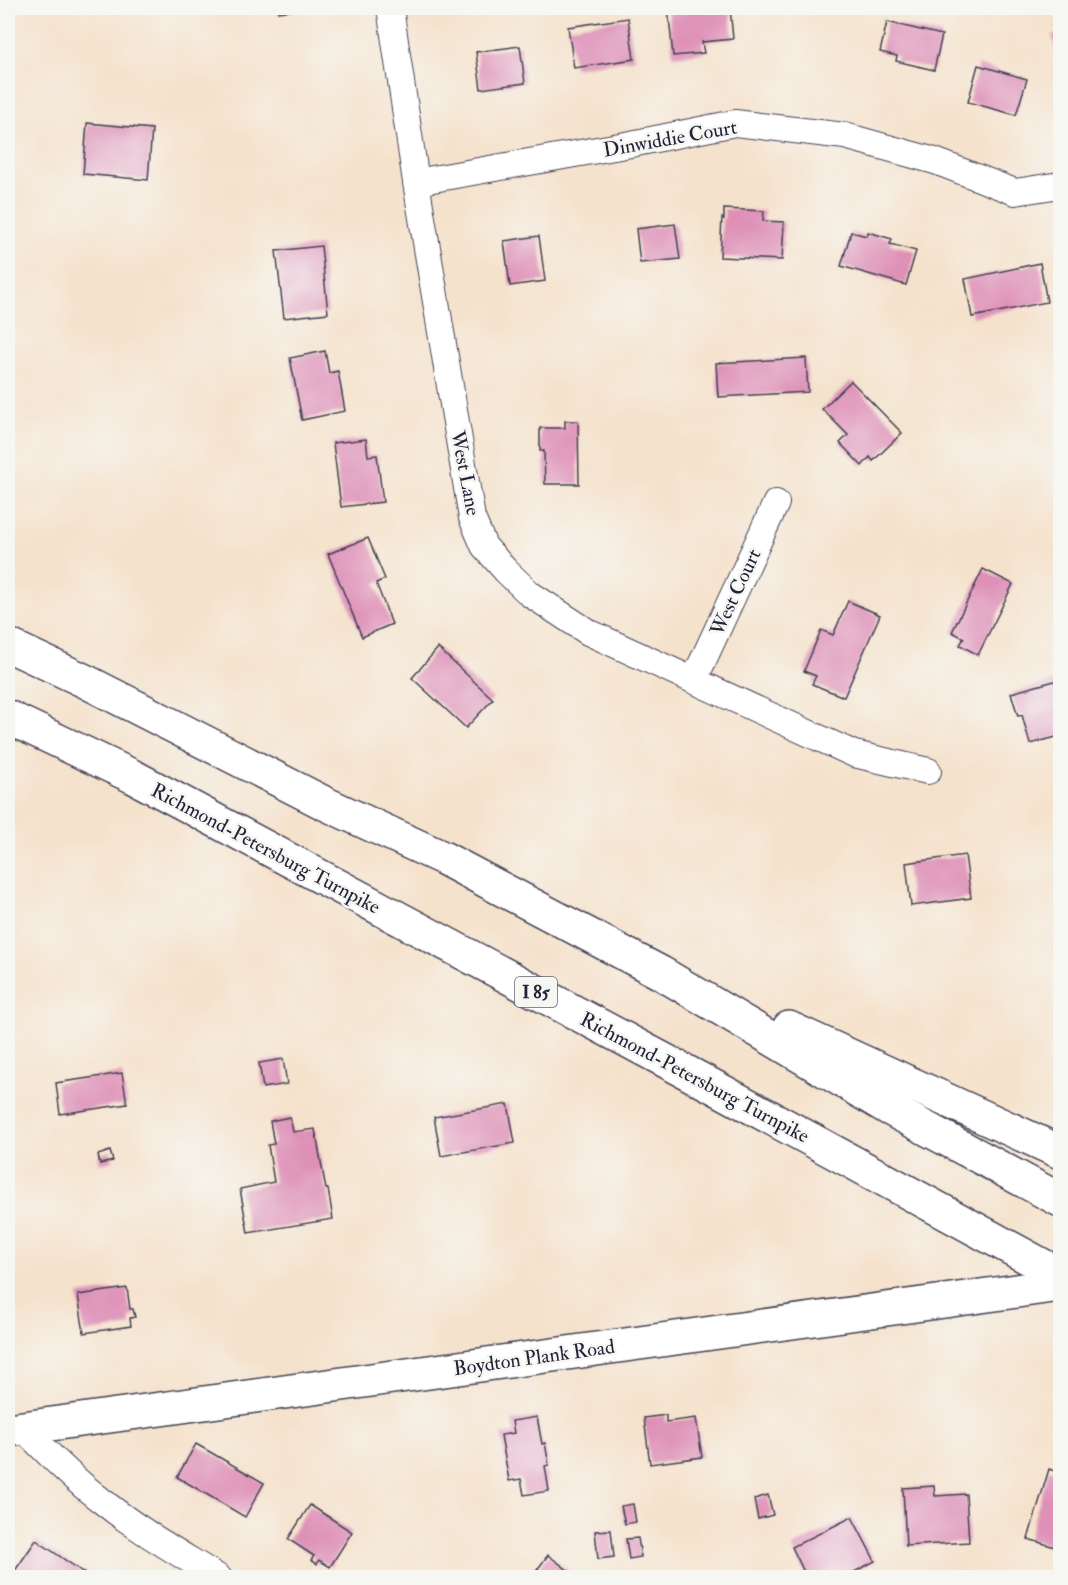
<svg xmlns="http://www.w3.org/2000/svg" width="1068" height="1585" font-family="'IM FELL Double Pica',serif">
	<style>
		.building { fill: #de90b7 }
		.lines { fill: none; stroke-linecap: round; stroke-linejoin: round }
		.minor-casing { stroke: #423f51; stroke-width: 28 }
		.secondary-casing { stroke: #423f51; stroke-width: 36 }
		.motorway-casing { stroke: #423f51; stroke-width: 36 }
		.minor { stroke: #fff; stroke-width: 26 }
		.secondary { stroke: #fff; stroke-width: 33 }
		.motorway { stroke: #fff; stroke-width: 33 }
		.labels { text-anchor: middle; stroke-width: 5; stroke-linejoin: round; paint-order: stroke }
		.shield { fill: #f6f6f2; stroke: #626272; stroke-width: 1.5 }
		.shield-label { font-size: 18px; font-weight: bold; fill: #22223b }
		.street-label { font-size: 20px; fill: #22223b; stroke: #f6f6f2 }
	</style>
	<rect width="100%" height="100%" fill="#f6f6f2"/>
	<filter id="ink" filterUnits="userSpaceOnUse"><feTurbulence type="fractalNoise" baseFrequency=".0167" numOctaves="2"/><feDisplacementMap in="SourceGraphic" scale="12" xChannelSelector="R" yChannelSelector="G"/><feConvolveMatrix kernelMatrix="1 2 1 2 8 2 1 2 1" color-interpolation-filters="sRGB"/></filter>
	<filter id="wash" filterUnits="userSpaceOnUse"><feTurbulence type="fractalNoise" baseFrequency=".008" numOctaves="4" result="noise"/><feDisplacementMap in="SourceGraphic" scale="24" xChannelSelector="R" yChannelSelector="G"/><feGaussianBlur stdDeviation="1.35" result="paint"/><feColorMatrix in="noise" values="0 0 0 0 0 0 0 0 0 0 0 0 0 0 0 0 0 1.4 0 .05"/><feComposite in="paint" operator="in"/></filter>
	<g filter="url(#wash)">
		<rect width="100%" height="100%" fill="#f5e2cc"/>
		<g id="blocks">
			<g class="building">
				<path d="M 278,8 L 304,8 L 304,9 L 278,12 Z"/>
				<path d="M 668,8 L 730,8 L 733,39 L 702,42 L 704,53 L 673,56 Z"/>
				<path d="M 628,18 L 634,59 L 574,68 L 568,27 Z"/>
				<path d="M 887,22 L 942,35 L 934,70 L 896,61 L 897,56 L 880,52 Z"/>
				<path d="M 1060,25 L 1060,69 L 1052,35 L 1058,34 L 1056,26 Z"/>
				<path d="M 520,46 L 525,83 L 481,89 L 476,52 Z"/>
				<path d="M 978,65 L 1027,79 L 1016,115 L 968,102 Z"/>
				<path d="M 87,123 L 152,129 L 148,180 L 83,174 Z"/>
				<path d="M 724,209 L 764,211 L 763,221 L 784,222 L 782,260 L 720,257 L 722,218 L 724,219 Z"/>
				<path d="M 675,224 L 680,259 L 640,263 L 636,229 Z"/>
				<path d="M 851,232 L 867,236 L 868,232 L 892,239 L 890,244 L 916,251 L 906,285 L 841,266 Z"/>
				<path d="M 539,236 L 545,281 L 510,286 L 504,241 Z"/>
				<path d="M 321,246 L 328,313 L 284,318 L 276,251 Z"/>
				<path d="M 1040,263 L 1047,302 L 972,317 L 965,279 Z"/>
				<path d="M 325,351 L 329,373 L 338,371 L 345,411 L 302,420 L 290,358 Z"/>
				<path d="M 806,358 L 808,392 L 718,397 L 716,363 Z"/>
				<path d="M 851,381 L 902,433 L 873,461 L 870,457 L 862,466 L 840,443 L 848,435 L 822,409 Z"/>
				<path d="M 565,421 L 578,421 L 579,484 L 545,484 L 544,451 L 540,451 L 540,428 L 565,428 Z"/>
				<path d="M 366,439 L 368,456 L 377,455 L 383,502 L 341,507 L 333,443 Z"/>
				<path d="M 368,538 L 385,579 L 376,583 L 392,624 L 362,637 L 328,554 Z"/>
				<path d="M 983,569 L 1013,584 L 978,655 L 960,645 L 964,638 L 952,632 Z"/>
				<path d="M 848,601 L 880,615 L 844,697 L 812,684 L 816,676 L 804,671 L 821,630 L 833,635 Z"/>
				<path d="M 438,648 L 493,699 L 466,728 L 412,678 Z"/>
				<path d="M 1058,680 L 1060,691 L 1060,736 L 1030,744 L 1022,715 L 1018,716 L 1011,693 Z"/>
				<path d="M 965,855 L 971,898 L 911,906 L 906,863 Z"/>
				<path d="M 283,1059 L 287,1084 L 263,1088 L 259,1063 Z"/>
				<path d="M 122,1073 L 127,1104 L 60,1114 L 56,1083 Z"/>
				<path d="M 508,1104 L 515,1143 L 441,1156 L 434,1117 Z"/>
				<path d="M 290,1117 L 293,1132 L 315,1129 L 326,1189 L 328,1189 L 333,1219 L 248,1233 L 240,1189 L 274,1182 L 268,1145 L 274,1144 L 270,1121 Z"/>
				<path d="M 110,1151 L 113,1161 L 100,1164 L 98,1155 Z"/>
				<path d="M 127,1288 L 130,1309 L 133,1309 L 135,1317 L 130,1318 L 131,1326 L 84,1333 L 78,1295 Z"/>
				<path d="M 666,1415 L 666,1422 L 696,1418 L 702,1457 L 650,1464 L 644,1418 Z"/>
				<path d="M 537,1417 L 542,1444 L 545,1443 L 549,1465 L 545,1466 L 549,1491 L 524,1495 L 521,1479 L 509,1481 L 501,1435 L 514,1433 L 512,1421 Z"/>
				<path d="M 196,1444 L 264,1483 L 245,1517 L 177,1477 Z"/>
				<path d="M 1049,1469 L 1060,1473 L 1060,1538 L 1058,1537 L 1055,1547 L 1028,1539 Z"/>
				<path d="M 934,1486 L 935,1496 L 966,1494 L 969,1542 L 906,1546 L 903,1488 Z"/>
				<path d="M 768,1495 L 773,1515 L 758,1519 L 754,1499 Z"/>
				<path d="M 633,1504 L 636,1522 L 625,1524 L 621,1506 Z"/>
				<path d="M 310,1505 L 352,1532 L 330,1567 L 319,1560 L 317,1564 L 311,1560 L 314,1556 L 288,1539 Z"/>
				<path d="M 852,1517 L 875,1561 L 843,1578 L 836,1578 L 833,1572 L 823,1578 L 807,1578 L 792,1547 Z"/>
				<path d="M 611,1530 L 614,1557 L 598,1559 L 595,1531 Z"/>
				<path d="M 638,1538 L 641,1557 L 629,1559 L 626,1539 Z"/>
				<path d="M 36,1540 L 84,1573 L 81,1578 L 22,1578 L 14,1572 Z"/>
				<path d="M 548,1555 L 569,1571 L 564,1578 L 531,1578 Z"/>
			</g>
		</g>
	</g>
	<g filter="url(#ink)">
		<use href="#blocks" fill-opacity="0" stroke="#423f51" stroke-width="1.5"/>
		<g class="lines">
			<defs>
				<g id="minor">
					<path d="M 390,8 L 416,182 L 472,518 L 484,546 L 506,571 L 530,594 L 588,632 L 854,754 L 928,771"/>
					<path d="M 416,182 L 631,144 L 735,123 L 845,136 L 935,161 L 1015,192 L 1060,185"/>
					<path d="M 694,680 L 776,503"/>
					<path d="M 23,1428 C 48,1454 73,1479 102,1501 C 138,1530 179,1553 219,1578"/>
				</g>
				<path id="secondary" d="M 8,1430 L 1060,1285"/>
				<g id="motorway">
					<path d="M 8,645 L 87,682 L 324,803 L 443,858 L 661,973 L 890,1109 L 1060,1200"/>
					<path d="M 8,717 L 134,777 L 707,1083 L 1060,1275"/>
					<path d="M 789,1028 L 1060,1152"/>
				</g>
			</defs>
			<use href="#minor" class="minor-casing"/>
			<use href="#secondary" class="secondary-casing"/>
			<use href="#motorway" class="motorway-casing"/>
			<use href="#minor" class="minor"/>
			<use href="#secondary" class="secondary"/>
			<use href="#motorway" class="motorway"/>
		</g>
	</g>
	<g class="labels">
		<rect class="shield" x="515" y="977" width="42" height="30" rx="4.5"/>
		<g class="shield-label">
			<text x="536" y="998">I 85</text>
		</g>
		<g class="street-label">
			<text transform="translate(670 138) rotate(-10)" y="7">Dinwiddie Court</text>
			<text transform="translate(466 473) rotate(79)" y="7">West Lane</text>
			<text transform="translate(735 592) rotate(-65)" y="7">West Court</text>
			<text transform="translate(266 848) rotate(28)" y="7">Richmond-Petersburg Turnpike</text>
			<text transform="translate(695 1077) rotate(28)" y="7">Richmond-Petersburg Turnpike</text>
			<text transform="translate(534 1357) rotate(-8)" y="7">Boydton Plank Road</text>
		</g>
	</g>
	<rect width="1068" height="1585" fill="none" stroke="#f6f6f2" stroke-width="30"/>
</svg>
